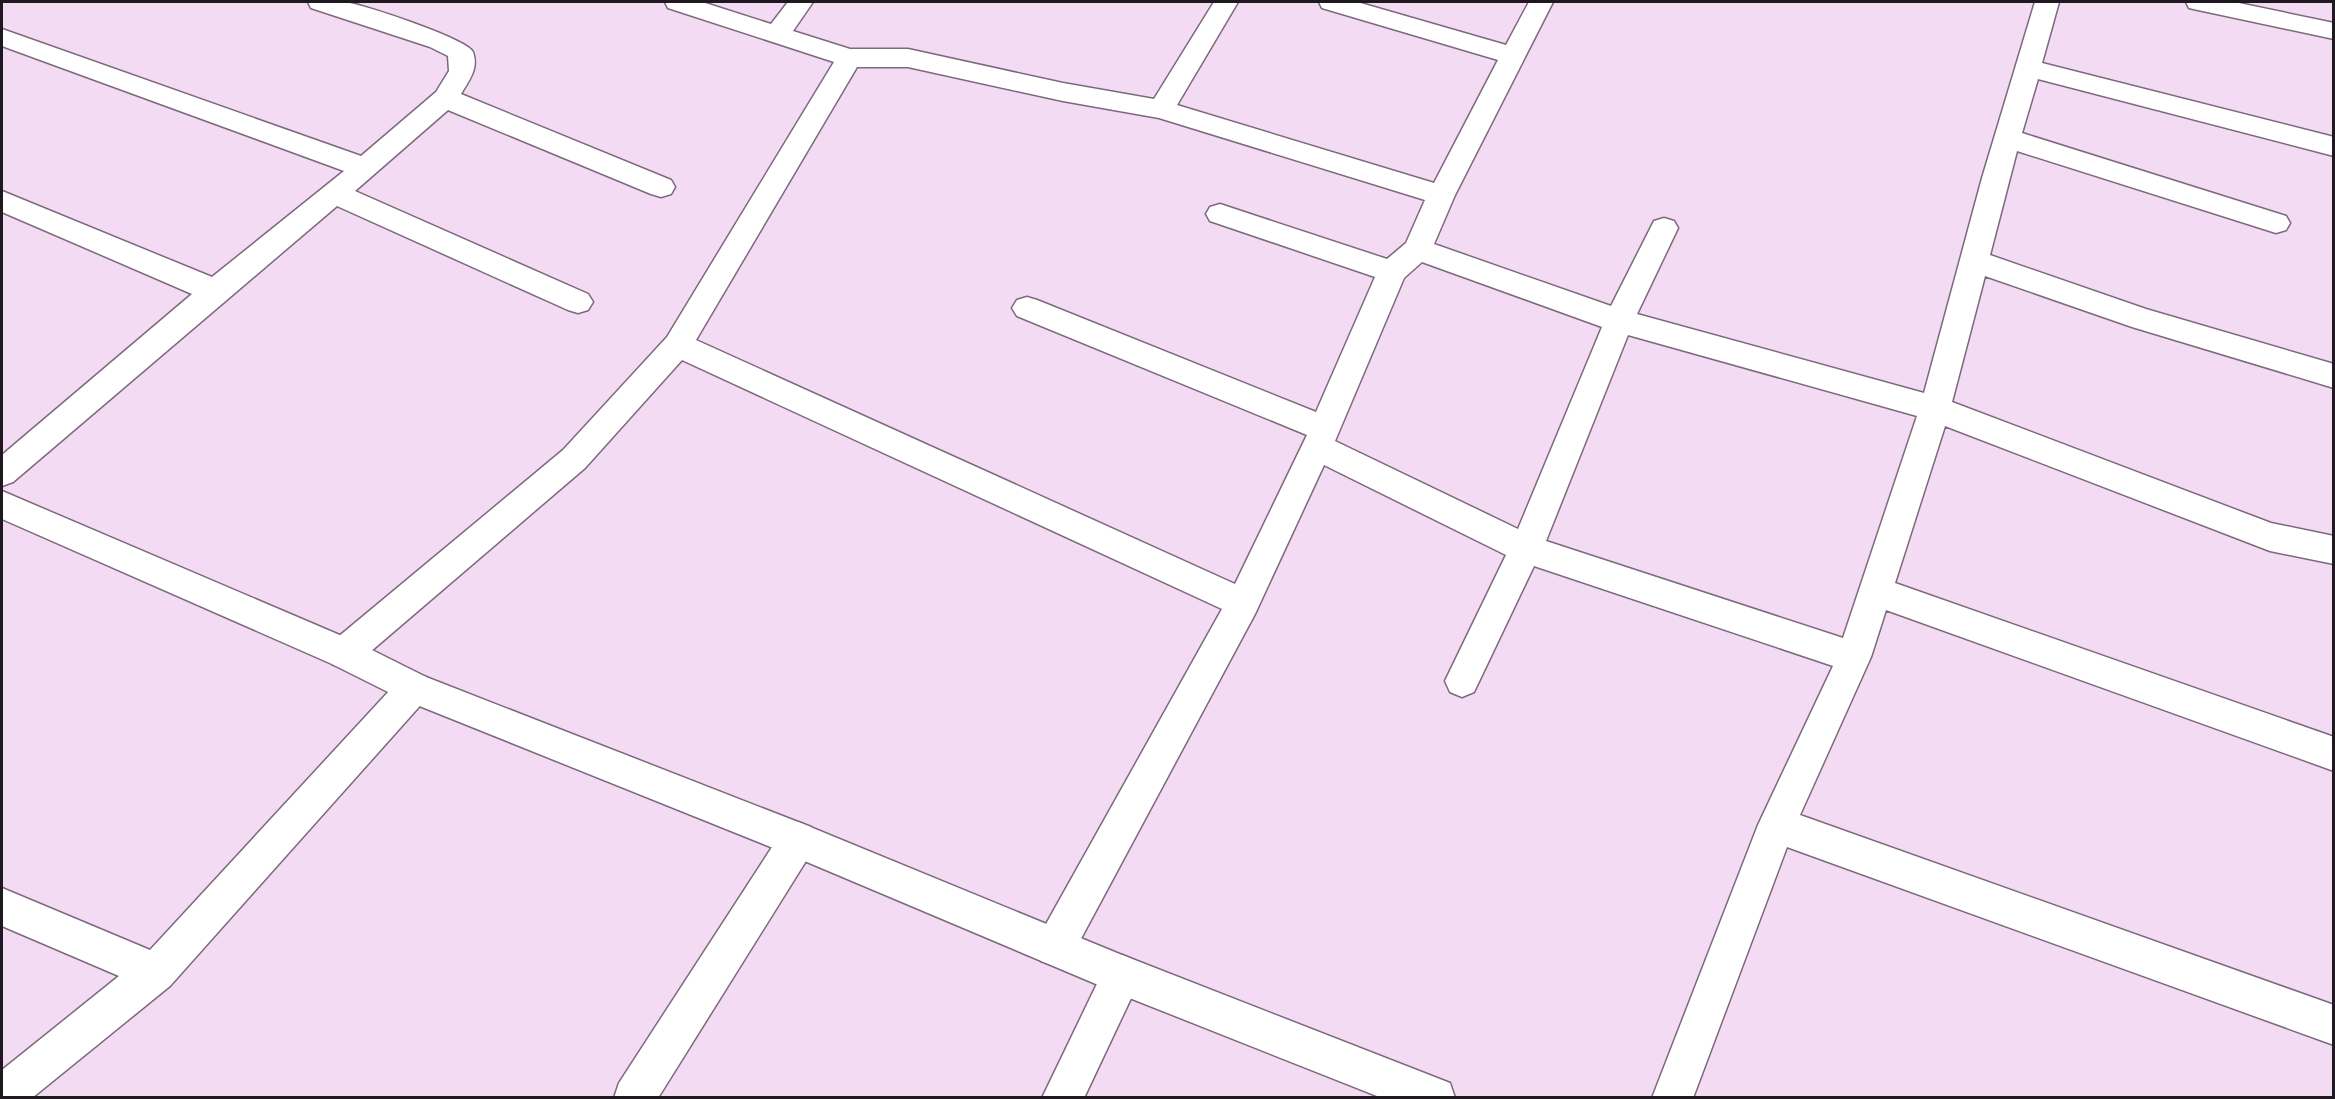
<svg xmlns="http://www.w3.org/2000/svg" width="2335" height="1099" font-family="'Space Grotesk',sans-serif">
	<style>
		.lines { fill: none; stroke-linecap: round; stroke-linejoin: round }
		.minor-casing { stroke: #7c697d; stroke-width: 3 }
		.tertiary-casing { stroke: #7c697d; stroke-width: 3 }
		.minor { fill: #fff; fill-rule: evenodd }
		.tertiary { fill: #fff; fill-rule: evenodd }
	</style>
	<rect width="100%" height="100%" fill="#f3dcf3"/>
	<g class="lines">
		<defs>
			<g id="minor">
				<path d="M 308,2 C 318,1 333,0 345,2 C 362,4 468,39 473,52 C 479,69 469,80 461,94 L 671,180 L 675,187 L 671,194 L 661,197 L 651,194 L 448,110 L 355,191 L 588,294 L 593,302 L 588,310 L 578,313 L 568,310 L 337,206 L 13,482 L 2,486 L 2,455 L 192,294 L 2,212 L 2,191 L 212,277 L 344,171 L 2,46 L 2,29 L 361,156 L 436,92 L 449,71 L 448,56 L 430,47 L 311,8 Z"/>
				<path d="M 665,2 L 702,2 L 771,24 L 788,2 L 813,2 L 793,31 L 850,49 L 908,49 L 1063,83 L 1154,99 L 1214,2 L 1238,2 L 1177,105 L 1434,183 L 1498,60 L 1322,8 L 1319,2 L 1357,2 L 1506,45 L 1529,2 L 1553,2 L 1455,195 L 1434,244 L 1611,306 L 1654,221 L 1664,218 L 1674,221 L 1678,228 L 1637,314 L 1924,393 L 1982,178 L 2035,2 L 2059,2 L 2042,63 L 2334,137 L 2334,156 L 2038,79 L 2022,133 L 2286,216 L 2290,223 L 2286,230 L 2276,233 L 2017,151 L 1990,255 L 2146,309 L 2334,364 L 2334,388 L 2132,327 L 1985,276 L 1952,402 L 2271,523 L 2334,536 L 2334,564 L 2270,551 L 1945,426 L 1895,583 L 2334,737 L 2334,771 L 1886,610 L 1871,657 L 1800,815 L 2334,1005 L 2334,1045 L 1787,847 L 1693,1098 L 1652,1098 L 1758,825 L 1833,666 L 1534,566 L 1474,692 L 1462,697 L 1450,692 L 1445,681 L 1506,555 L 1324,465 L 1255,614 L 1069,961 L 1055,966 L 1041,961 L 1036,947 L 1041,933 L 1222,609 L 682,360 L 585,468 L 356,664 L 344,669 L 332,664 L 327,653 L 332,642 L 563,450 L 667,337 L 834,62 L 668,8 ZM 857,67 L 908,67 L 1063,101 L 1159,118 L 1425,200 L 1406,243 L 1387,259 L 1220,204 L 1210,207 L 1206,214 L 1210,221 L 1375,277 L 1316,412 L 1037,300 L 1027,297 L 1017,300 L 1012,308 L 1017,316 L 1307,435 L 1235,584 L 696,340 ZM 1422,262 L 1602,327 L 1518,529 L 1335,441 L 1404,278 ZM 1628,335 L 1917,416 L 1843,638 L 1546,541 Z"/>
				<path d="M 2186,2 L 2234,2 L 2334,23 L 2334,39 L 2198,10 L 2189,8 Z"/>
				<path d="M 414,672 L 426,677 L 432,688 L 426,699 L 170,986 L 32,1098 L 2,1098 L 2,1070 L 119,976 L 2,926 L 2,888 L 150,950 L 402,677 Z"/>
				<path d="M 798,822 L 811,827 L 817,840 L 811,853 L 658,1098 L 614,1098 L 619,1083 L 785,827 Z"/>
				<path d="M 1122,955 L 1136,961 L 1142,975 L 1084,1098 L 1042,1098 L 1108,961 Z"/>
			</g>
			<path id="tertiary" d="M 2,491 L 356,642 L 426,677 L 798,822 L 1122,955 L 1450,1083 L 1455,1098 L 1382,1098 L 1122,995 L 788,854 L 402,699 L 332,664 L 2,519 Z"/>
		</defs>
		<use href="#minor" class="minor-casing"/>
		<use href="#tertiary" class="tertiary-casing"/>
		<use href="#minor" class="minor"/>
		<use href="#tertiary" class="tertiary"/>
	</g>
	<rect width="2335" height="1099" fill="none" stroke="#201821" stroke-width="6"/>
</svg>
